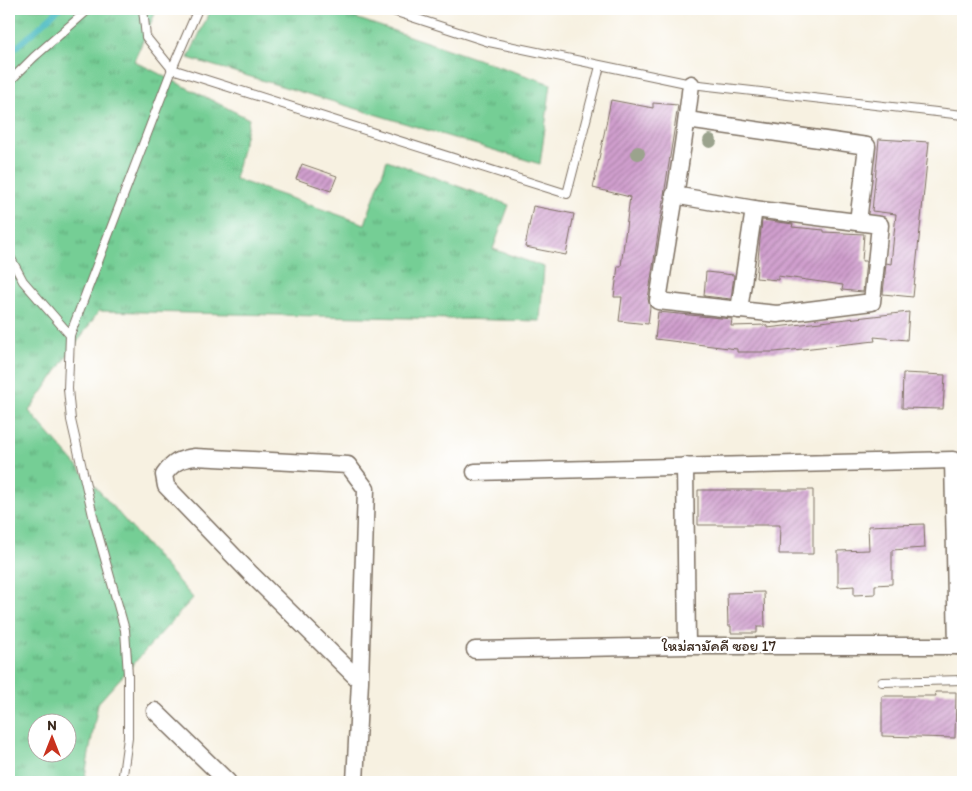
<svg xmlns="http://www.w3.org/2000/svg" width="972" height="791" font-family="Itim,'Playpen Sans Thai',sans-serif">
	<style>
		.grass { fill: url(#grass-tufts); stroke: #587c5a; fill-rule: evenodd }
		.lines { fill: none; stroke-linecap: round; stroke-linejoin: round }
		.stream { stroke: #4cbbc2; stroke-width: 5.5 }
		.building { fill: url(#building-hatch) }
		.lane-casing { stroke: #7d7062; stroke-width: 10 }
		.street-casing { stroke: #7d7062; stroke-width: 19 }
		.lane { stroke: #fff; stroke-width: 8 }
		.street { stroke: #fff; stroke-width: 16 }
		.tree { fill: #9ba38d }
		.labels { text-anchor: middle; stroke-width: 4; stroke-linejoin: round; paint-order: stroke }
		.street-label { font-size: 15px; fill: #3b2a1e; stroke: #fff }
	</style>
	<defs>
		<pattern id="grass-tufts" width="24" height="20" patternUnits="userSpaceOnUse" patternTransform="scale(1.25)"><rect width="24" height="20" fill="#74ce95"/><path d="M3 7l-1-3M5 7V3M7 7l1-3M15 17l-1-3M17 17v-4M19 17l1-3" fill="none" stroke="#60a779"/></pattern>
		<pattern id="building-hatch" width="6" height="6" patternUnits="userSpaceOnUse" patternTransform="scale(1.25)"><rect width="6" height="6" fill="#d09fce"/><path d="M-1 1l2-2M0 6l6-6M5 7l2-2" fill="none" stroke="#aa82a7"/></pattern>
	</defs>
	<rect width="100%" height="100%" fill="#fff"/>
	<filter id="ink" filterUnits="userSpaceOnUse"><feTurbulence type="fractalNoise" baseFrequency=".02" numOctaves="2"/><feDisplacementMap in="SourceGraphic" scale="10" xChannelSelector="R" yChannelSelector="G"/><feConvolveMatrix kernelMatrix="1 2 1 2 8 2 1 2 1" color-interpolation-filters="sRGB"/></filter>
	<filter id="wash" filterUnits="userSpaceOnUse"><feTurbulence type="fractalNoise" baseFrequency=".0096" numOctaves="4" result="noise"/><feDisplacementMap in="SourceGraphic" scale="20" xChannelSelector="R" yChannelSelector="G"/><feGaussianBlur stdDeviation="1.12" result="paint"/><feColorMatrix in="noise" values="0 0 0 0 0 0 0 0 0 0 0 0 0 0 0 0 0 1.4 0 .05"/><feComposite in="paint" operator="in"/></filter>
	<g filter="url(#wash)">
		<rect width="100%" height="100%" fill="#f7f1e1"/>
		<g class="grass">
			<path d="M 9,9 L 157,9 L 134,61 L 249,119 L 235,179 L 365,224 L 387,160 L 509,205 L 493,249 L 544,267 L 540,321 L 99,311 L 29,411 L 193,598 L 98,703 L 84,782 L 9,782 ZM 38,724 L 68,724 L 68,754 L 38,754 Z"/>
			<path d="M 211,9 L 329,9 L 551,84 L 540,164 L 188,58 Z"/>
		</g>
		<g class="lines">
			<path class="stream" d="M 9,54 L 59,9"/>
		</g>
		<g id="blocks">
			<g class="building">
				<path d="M 611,100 L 653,108 L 653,103 L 678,105 L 648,299 L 650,307 L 648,324 L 619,321 L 622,297 L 614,297 L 618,266 L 621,266 L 630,197 L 593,188 Z"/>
				<path d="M 879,139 L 929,142 L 913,297 L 883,294 L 886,263 L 891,264 L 896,214 L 872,211 Z"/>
				<path d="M 302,164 L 337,176 L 331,191 L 296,179 Z"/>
				<path d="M 533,206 L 574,214 L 566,255 L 525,247 Z"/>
				<path d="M 762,220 L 793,224 L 792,227 L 824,230 L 824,232 L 864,234 L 862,261 L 866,261 L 863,292 L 842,290 L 843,285 L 778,276 L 778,280 L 756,278 Z"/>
				<path d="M 706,272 L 734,275 L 731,299 L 704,296 Z"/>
				<path d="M 658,312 L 732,319 L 731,326 L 767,325 L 767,328 L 909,312 L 907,340 L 874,337 L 875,341 L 775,352 L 737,352 L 737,349 L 655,339 Z"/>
				<path d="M 903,373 L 945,375 L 943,409 L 902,408 Z"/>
				<path d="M 698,490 L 813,490 L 813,554 L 779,554 L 780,525 L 698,525 Z"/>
				<path d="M 924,524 L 925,548 L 892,550 L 892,584 L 875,585 L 875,594 L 854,595 L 854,586 L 838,587 L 838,551 L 869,550 L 868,526 Z"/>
				<path d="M 764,592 L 765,627 L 757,627 L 757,633 L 731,633 L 731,626 L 728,626 L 727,593 Z"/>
				<path d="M 935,692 L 956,692 L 955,738 L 882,736 L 882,696 L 936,696 Z"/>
			</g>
		</g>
	</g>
	<g filter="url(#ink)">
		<use href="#blocks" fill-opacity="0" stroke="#7d7062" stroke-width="1"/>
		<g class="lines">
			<defs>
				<g id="lane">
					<path d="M 143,9 L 146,37 L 172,69 L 567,194 L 600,66"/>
					<path d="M 387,9 L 489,42 L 691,84 L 963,115"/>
					<path d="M 9,82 L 34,57 L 89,9"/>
					<path d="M 9,255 L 23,281 L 70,335"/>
					<path d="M 882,682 L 963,680"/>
					<path d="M 122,782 L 128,738 L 128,675 L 125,630 L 94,520 L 71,420 L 68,389 L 70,335 L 172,69 L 198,9"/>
				</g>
				<g id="street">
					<path d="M 687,120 L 867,146 L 858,222"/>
					<path d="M 674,195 L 754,209 L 880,225 L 872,302 L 777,314 L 658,301 C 669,228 683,156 691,84"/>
					<path d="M 739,310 L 754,209"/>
					<path d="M 685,466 L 687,646"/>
					<path d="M 475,472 L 953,460 L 957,646"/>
					<path d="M 475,650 L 687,646 L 963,646"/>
					<path d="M 155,711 L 228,782"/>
					<path d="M 355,782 L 360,681 L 366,489 L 348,465 L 195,457 C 180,459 173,462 164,475 L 166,486 L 251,574 L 360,681"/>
				</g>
			</defs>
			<use href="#lane" class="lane-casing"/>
			<use href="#street" class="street-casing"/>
			<use href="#lane" class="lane"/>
			<use href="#street" class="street"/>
		</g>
		<g class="tree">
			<circle cx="710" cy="141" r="7"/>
			<circle cx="638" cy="153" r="7"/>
		</g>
	</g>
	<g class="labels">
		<g class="street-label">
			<text x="719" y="651">ใหม่สามัคคี ซอย 17</text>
		</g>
	</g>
	<rect width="972" height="791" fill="none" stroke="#fff" stroke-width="30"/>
	<g transform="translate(52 738)"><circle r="24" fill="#ffffff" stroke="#b1aaa5"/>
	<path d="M0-4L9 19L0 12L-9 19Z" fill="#c8321e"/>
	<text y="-8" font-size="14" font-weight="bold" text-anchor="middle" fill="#3b2a1e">N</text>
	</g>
</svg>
